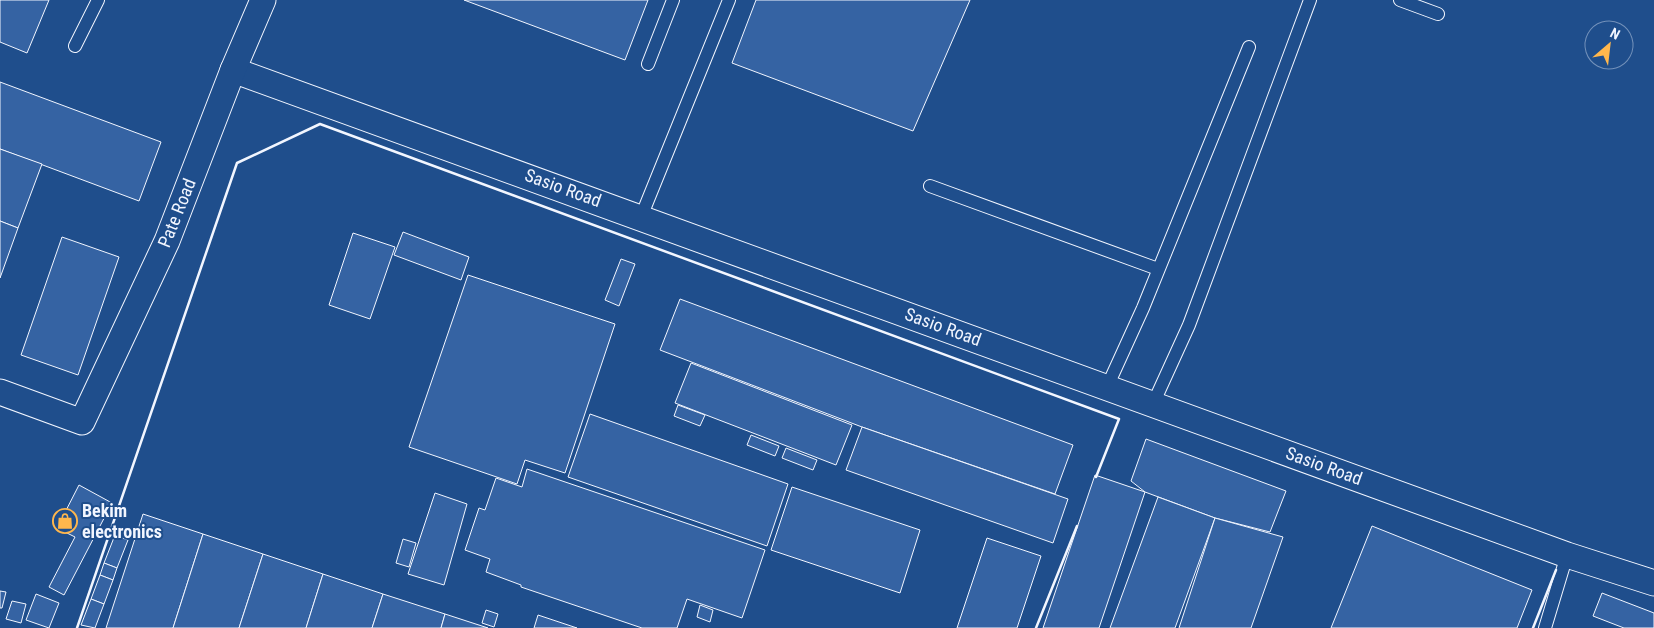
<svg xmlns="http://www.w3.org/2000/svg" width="1654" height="628" font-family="'Roboto Condensed',sans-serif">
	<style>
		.building { fill: #3563a3; stroke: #f2f6ff }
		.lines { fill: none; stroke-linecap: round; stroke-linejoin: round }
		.lane-casing { stroke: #f2f6ff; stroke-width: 14 }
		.street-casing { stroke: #f2f6ff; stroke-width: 27 }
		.lane { stroke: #1f4e8c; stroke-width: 12 }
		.street { stroke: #1f4e8c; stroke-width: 25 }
		.wall { stroke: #f2f6ff; stroke-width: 2.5 }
		.labels { text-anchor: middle; stroke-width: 4; stroke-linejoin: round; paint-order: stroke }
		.street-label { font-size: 18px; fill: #f2f6ff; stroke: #1f4e8c }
		.poi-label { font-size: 18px; font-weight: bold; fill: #f2f6ff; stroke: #1f4e8c; text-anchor: start }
	</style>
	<rect width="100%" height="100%" fill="#1f4e8c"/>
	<g class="building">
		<path d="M 0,0 L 49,0 L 27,53 L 0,42 Z"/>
		<path d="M 464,0 L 648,0 L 625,60 Z"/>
		<path d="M 756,0 L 970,0 L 913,131 L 732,63 Z"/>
		<path d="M 0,82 L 161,142 L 139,201 L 0,149 Z"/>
		<path d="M 0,149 L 42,164 L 18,228 L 0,221 Z"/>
		<path d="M 0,221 L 18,228 L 0,278 Z"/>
		<path d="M 403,232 L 469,257 L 461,280 L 394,255 Z"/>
		<path d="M 353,233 L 395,247 L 370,319 L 329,305 Z"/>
		<path d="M 62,237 L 119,257 L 78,375 L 21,355 Z"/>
		<path d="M 621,259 L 635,264 L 619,306 L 605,300 Z"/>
		<path d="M 468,275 L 615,324 L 565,473 L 525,460 L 517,484 L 409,447 Z"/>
		<path d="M 680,299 L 1073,445 L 1055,494 L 862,427 L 660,350 Z"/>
		<path d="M 691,363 L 852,425 L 836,465 L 675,403 Z"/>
		<path d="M 678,405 L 705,415 L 700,426 L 674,416 Z"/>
		<path d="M 590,414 L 788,484 L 767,546 L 568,477 Z"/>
		<path d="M 862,427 L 1068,499 L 1053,543 L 846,470 Z"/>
		<path d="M 751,435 L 779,446 L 775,456 L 747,445 Z"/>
		<path d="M 1146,439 L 1286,491 L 1270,532 L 1215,518 L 1145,492 L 1131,481 Z"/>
		<path d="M 786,448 L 817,460 L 813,470 L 782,458 Z"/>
		<path d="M 527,469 L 765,550 L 742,618 L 687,599 L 677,628 L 642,628 L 521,587 L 521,585 L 486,572 L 490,559 L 465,550 L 479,508 L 485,510 L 496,478 L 522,487 Z"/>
		<path d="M 1095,475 L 1145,492 L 1099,628 L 1043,628 Z"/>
		<path d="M 79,485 L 112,503 L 64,595 L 49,587 L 75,537 L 57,528 Z"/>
		<path d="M 792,487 L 920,530 L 900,593 L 771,550 Z"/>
		<path d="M 435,493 L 467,504 L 444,585 L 408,574 Z"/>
		<path d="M 1158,497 L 1215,518 L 1175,628 L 1110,628 Z"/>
		<path d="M 143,514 L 203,534 L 173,628 L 106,628 Z"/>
		<path d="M 1215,518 L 1283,537 L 1251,628 L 1179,628 Z"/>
		<path d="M 1372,526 L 1532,590 L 1517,628 L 1331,628 Z"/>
		<path d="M 203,534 L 263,554 L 239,628 L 173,628 Z"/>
		<path d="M 115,535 L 128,540 L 117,568 L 104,563 Z"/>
		<path d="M 987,538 L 1041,556 L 1017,628 L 957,628 Z"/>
		<path d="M 403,539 L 416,543 L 409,567 L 396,563 Z"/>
		<path d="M 263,554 L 323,574 L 306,628 L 239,628 Z"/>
		<path d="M 104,563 L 117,568 L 113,580 L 100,575 Z"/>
		<path d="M 323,574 L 383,594 L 372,628 L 306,628 Z"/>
		<path d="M 100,575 L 113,580 L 104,604 L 91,599 Z"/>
		<path d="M 0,591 L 6,592 L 2,608 L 0,608 Z"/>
		<path d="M 1602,593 L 1654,613 L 1654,628 L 1624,628 L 1593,616 Z"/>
		<path d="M 36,594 L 59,603 L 49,628 L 26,620 Z"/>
		<path d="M 383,594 L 445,614 L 441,628 L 372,628 Z"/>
		<path d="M 91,599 L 104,604 L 95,628 L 81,625 Z"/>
		<path d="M 12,601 L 26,604 L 21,623 L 6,619 Z"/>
		<path d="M 700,605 L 713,610 L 710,622 L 697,617 Z"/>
		<path d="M 486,610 L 498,614 L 494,627 L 482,623 Z"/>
		<path d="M 445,614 L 488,628 L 441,628 Z"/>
		<path d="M 538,615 L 577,628 L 534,628 Z"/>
	</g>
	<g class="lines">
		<defs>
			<g id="lane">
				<path d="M 1400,0 L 1438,14"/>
				<path d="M 75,46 L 98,0"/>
				<path d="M 648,64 L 673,0"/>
				<path d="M 930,186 L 1158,269"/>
				<path d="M 641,217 L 729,0"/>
				<path d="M 1107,387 L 1143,308 L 1249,47"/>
				<path d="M 1153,404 L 1189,325 L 1310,0"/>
				<path d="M 1545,628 L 1567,555"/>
			</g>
			<g id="street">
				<path d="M 233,70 L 1567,555 L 1654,583"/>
				<path d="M 0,392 L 82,422 L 167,241 L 233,70 L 263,0"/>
			</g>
		</defs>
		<use href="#lane" class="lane-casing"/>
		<use href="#street" class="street-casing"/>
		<use href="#lane" class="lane"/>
		<use href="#street" class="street"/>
		<g class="wall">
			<path d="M 77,628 L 237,163 L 320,124 L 1119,419 L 1096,477"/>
			<path d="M 1036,628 L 1077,526"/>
			<path d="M 1533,628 L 1556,570"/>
		</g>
	</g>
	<defs>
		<symbol id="shop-ring" viewBox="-11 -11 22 22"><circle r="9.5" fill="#1f4e8c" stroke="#ffb74d" stroke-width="1.5"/><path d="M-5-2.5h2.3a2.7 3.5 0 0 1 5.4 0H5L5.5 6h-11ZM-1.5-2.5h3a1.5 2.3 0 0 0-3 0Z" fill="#ffb74d"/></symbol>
	</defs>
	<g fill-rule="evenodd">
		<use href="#shop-ring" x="51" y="507" width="28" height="28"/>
	</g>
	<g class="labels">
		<g class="street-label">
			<text transform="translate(563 188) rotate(20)" y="6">Sasio Road</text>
			<text transform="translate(177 213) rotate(-68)" y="6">Pate Road</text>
			<text transform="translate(943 327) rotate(20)" y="6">Sasio Road</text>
			<text transform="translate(1324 466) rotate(20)" y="6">Sasio Road</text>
		</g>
		<g class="poi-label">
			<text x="82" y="517">Bekim<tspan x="82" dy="21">electronics</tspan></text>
		</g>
	</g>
	<g transform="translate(1609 45) rotate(28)"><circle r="24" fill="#1f4e8c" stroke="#7391ba"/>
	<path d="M0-4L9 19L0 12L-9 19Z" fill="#ffb74d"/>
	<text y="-8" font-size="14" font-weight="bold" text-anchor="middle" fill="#f2f6ff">N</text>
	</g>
</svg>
